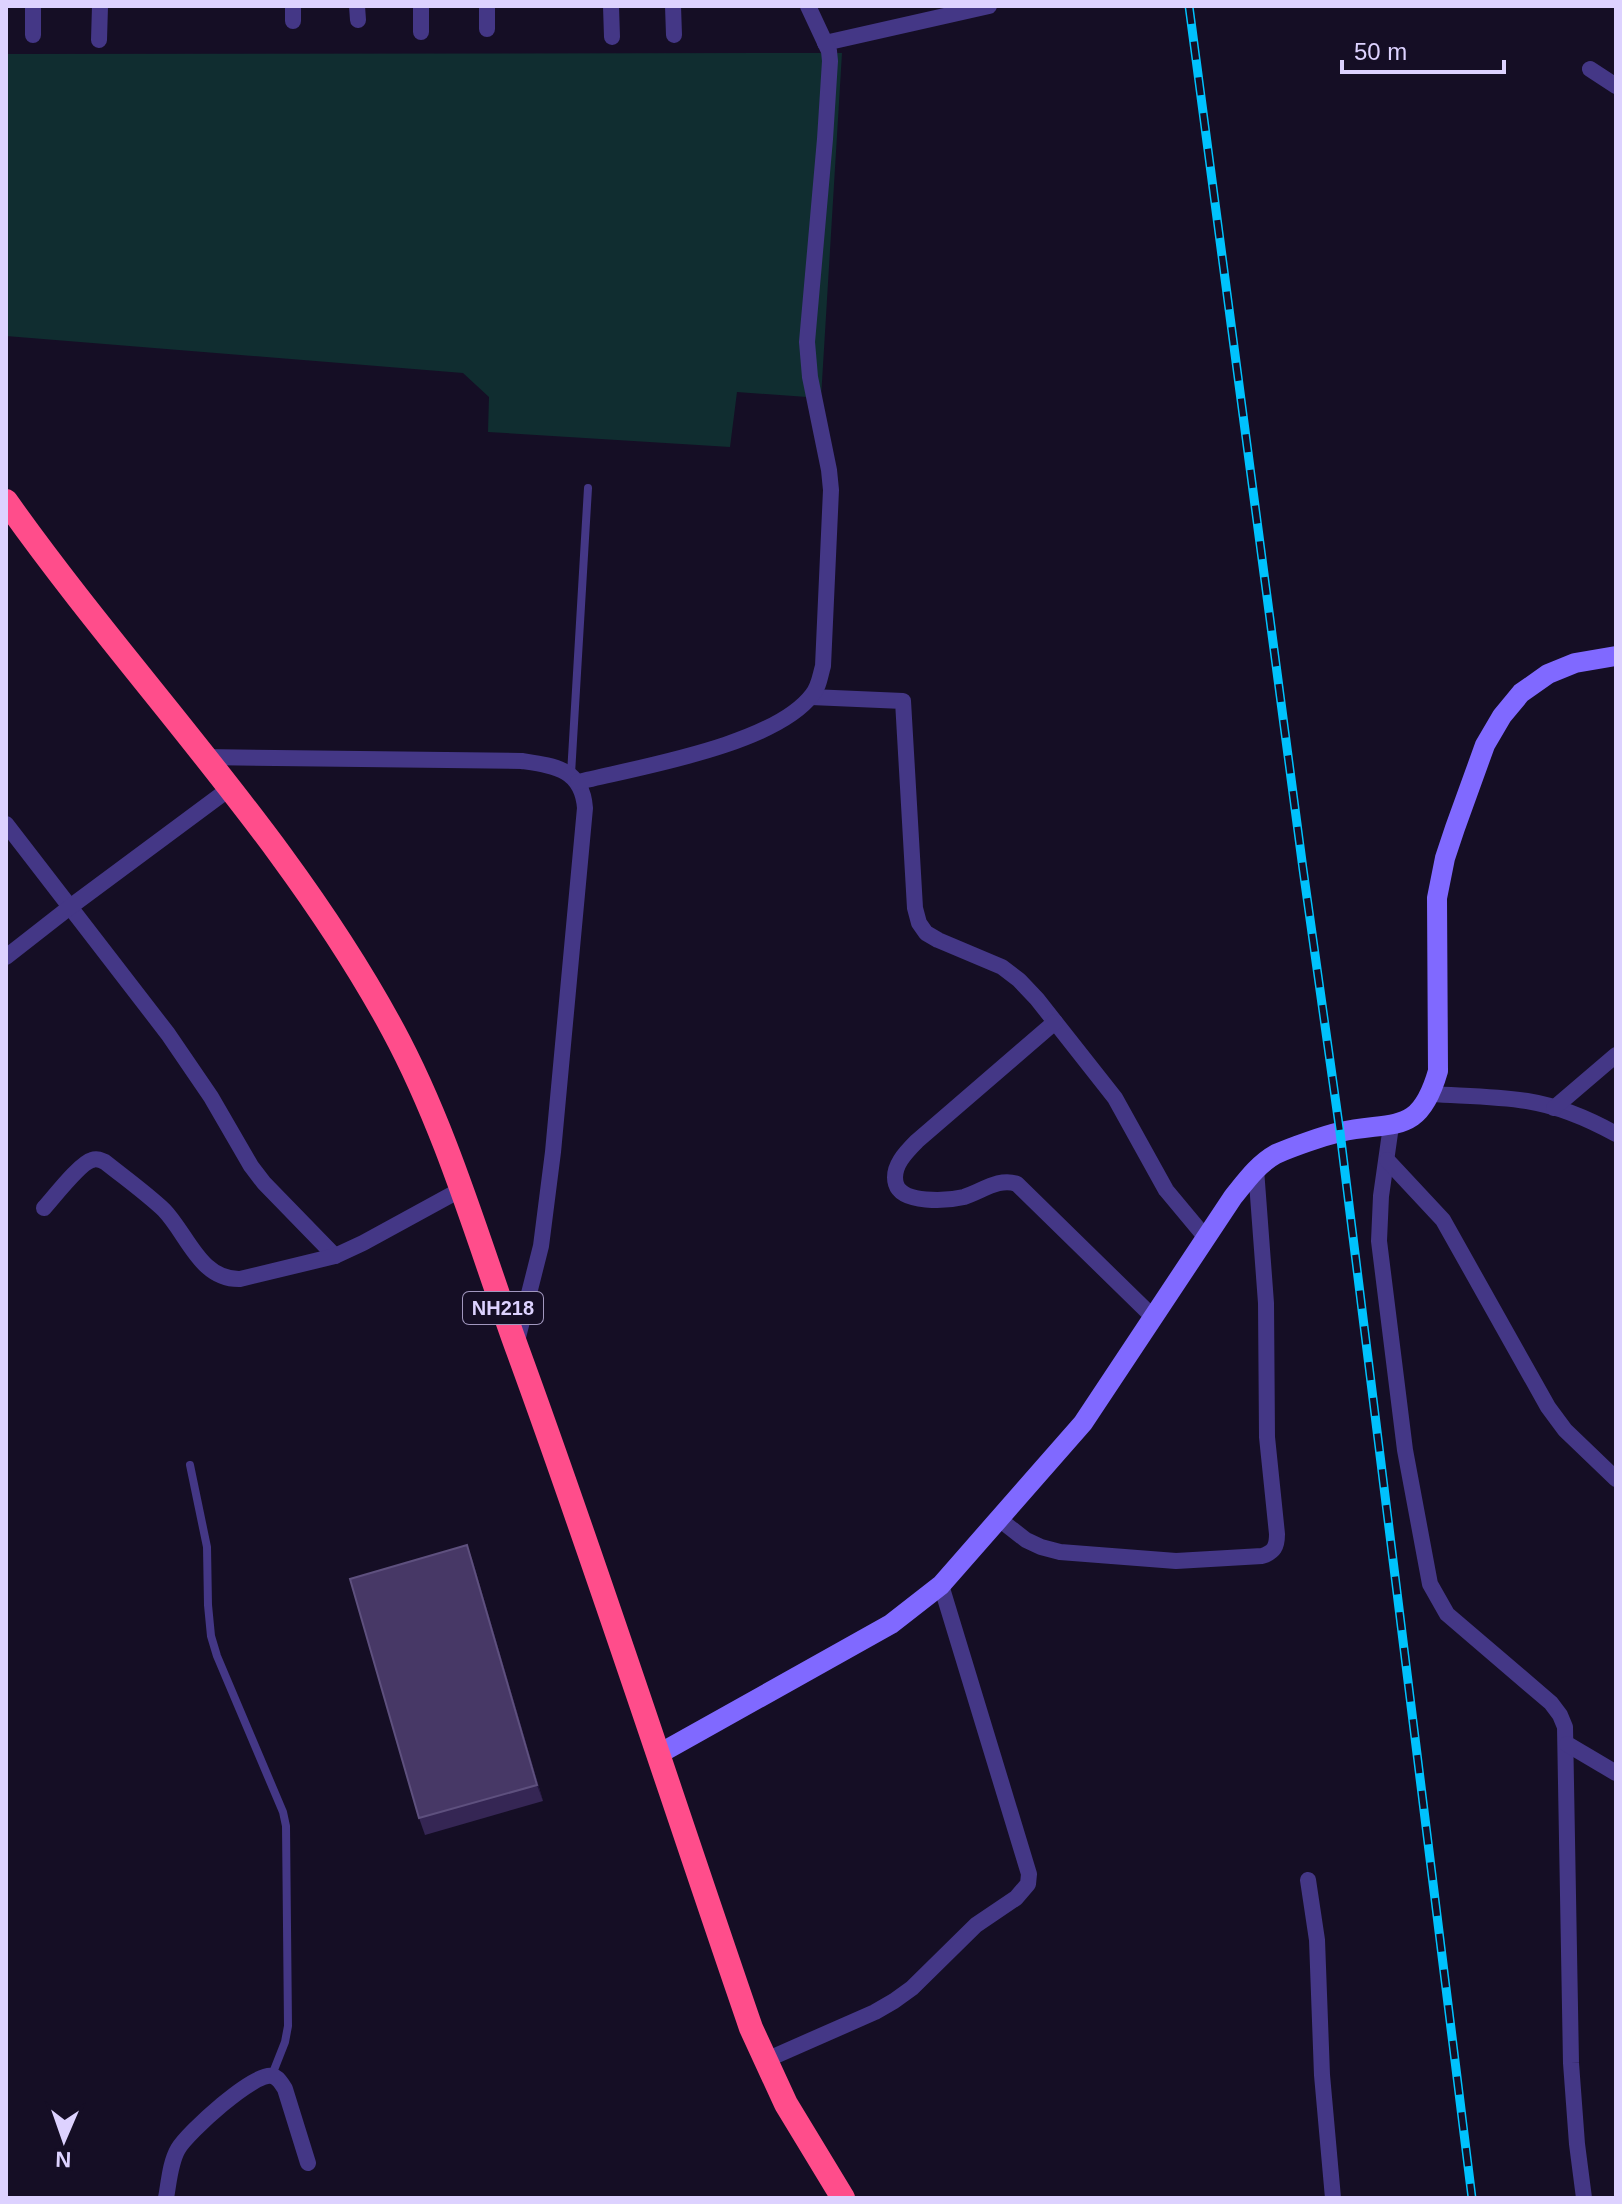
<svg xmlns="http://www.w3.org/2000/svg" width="1622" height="2204" font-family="Arial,sans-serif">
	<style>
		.green { fill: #102d30 }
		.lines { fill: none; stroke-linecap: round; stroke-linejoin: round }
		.lane { stroke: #443786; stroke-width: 8 }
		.street { stroke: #443786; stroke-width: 16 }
		.secondary { stroke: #8069ff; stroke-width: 20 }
		.highway { stroke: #ff4d8b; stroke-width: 24 }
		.rail-casing { stroke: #00c2fd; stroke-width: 9 }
		.rail { stroke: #150e25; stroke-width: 6; stroke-dasharray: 18; stroke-linecap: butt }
		.wall { fill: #352654 }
		.shaded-wall { fill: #201539 }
		.building { fill: #473866; stroke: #5e507e; stroke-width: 2 }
		.labels { text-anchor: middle; stroke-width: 6; stroke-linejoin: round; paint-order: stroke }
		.shield { fill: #150e25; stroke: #a197be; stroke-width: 2 }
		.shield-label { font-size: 20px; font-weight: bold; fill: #ddd2ff }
	</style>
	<rect width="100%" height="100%" fill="#150e25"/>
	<path class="green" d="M 842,53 L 821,398 L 737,392 L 730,447 L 488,432 L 489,397 L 463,373 L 6,336 L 6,54 Z"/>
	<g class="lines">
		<g class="lane">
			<path d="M 571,774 L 588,488"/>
			<path d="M 190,1465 L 207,1547 L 208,1605 L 211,1636 L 217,1656 L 283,1812 L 286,1826 L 288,2026 L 285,2042 L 272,2075"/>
		</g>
		<g class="street">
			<path d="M 357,6 L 358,20"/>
			<path d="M 487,6 L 487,29"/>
			<path d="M 611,6 L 612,37"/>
			<path d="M 673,6 L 674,35"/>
			<path d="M 293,21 L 293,6"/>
			<path d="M 421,32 L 421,6"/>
			<path d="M 33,35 L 33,6"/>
			<path d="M 99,40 L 100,6"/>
			<path d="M 825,43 L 989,6"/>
			<path d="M 1590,69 L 1616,86"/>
			<path d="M 811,697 L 903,701 L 915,908 L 919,923 L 926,933 L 938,940 L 1002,967 L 1019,980 L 1037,999 L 1115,1098 L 1166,1190 L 1206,1238"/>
			<path d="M 203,757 L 522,761 C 555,766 582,769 585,808 L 553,1152 L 541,1246 L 516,1345"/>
			<path d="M 578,782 C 639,767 774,745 812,695 C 819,687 820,676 823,666 L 831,490 L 829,470 L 810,377 L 807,342 L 825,139 L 830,61 L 829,51 L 808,6"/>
			<path d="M 6,824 L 168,1034 L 211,1097 L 251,1166 L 264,1183 L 335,1256"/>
			<path d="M 6,957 L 70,907 L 229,789"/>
			<path d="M 1055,1022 L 917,1141 C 906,1152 891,1167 896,1184 C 902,1204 947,1201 964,1197 C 981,1192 999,1177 1017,1184 L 1153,1317"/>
			<path d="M 1432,1094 C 1463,1096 1496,1096 1527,1101 C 1558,1106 1589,1119 1616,1134"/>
			<path d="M 1554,1108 L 1616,1055"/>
			<path d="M 1391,1126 L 1381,1196 L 1379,1241 L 1405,1450 L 1430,1584 L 1447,1614 L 1551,1703 L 1560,1715 L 1565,1727 L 1571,2063 L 1577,2144 L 1584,2198"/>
			<path d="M 1387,1160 L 1443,1220 L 1548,1407 L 1565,1430 L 1616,1479"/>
			<path d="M 44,1208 C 54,1197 80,1163 92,1160 C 97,1158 101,1160 105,1162 C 125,1178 146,1193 164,1210 C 188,1235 200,1280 240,1279 L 335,1256 L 363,1243 L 460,1190"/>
			<path d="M 999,1519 L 1026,1540 L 1041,1547 L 1060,1552 L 1176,1561 L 1262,1556 C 1274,1552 1277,1547 1277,1534 L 1267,1437 L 1266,1303 L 1256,1169"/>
			<path d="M 1567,1744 L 1616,1773"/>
			<path d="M 1308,1880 L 1317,1940 L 1322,2075 L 1333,2198"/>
			<path d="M 766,2060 L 875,2012 L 894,2001 L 912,1988 L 976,1925 L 1016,1898 L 1028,1884 L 1029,1874 L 941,1585"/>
			<path d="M 166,2198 C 169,2182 170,2163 178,2149 C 187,2133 255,2071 272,2076 C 278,2077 282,2084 285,2089 L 308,2163"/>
		</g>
		<path class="secondary" d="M 657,1755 L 891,1624 L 941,1585 L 1083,1423 L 1233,1197 C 1246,1181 1258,1164 1276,1154 C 1292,1147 1323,1136 1340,1132 C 1394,1120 1419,1137 1438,1071 L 1437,898 L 1445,858 L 1455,828 L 1485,745 L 1502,716 L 1521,693 L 1548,674 L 1575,663 L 1616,656"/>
		<path class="highway" d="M 6,501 C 132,679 289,837 393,1030 C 447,1130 479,1244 518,1351 C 600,1575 673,1802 751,2028 L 786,2104 L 843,2198"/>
		<defs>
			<path id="rail" d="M 1189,6 L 1303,869 L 1340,1132 L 1472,2198"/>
		</defs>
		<use href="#rail" class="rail-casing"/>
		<use href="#rail" class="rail"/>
	</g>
	<path class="wall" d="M 467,1545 L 473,1562 L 543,1801 L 425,1835 L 419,1818 Z"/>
	<path class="shaded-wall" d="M 467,1545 L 473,1562 L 543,1801 L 537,1785 Z"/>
	<path class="building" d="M 467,1545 L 537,1785 L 419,1818 L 350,1579 Z"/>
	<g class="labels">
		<rect class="shield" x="463" y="1292" width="80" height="32" rx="6"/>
		<g class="shield-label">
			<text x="503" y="1315">NH218</text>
		</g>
	</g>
	<rect width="1622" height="2204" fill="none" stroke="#ddd2ff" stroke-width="16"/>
	<g transform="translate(64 2140) rotate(182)" stroke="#150e25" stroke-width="6" paint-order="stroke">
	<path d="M0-6L14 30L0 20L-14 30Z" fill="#ddd2ff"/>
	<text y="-12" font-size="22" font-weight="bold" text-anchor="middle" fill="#ddd2ff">N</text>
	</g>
	<path d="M1342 60v12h162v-12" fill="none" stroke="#ddd2ff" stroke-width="4"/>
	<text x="1354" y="60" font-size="24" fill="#ddd2ff" stroke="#150e25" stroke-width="6" paint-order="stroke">50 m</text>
</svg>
